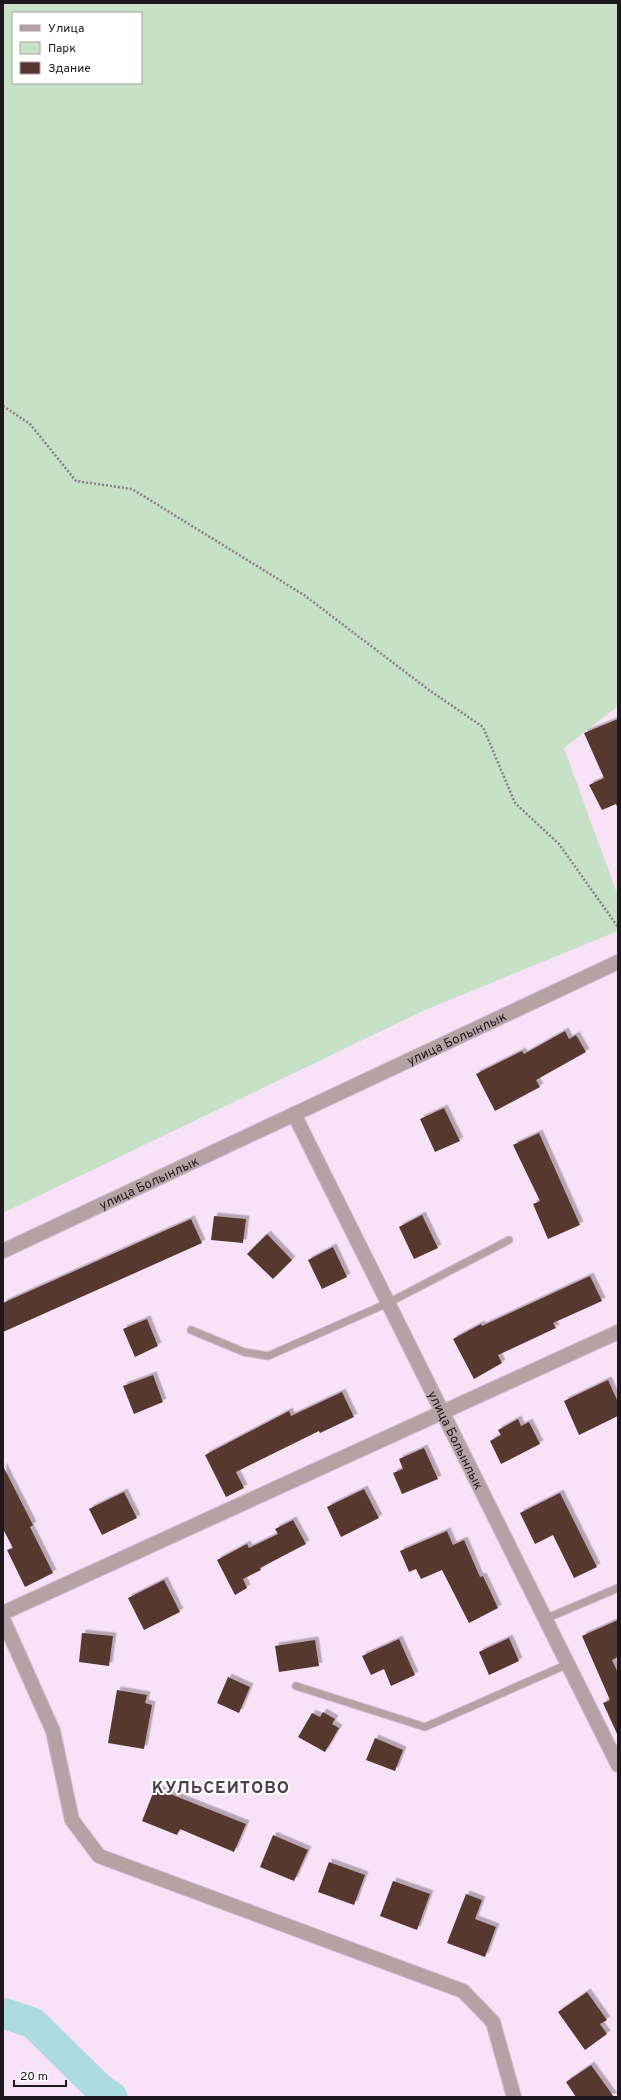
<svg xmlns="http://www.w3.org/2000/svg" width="621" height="2100" font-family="Overpass,sans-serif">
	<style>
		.green { fill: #c6e1c6; fill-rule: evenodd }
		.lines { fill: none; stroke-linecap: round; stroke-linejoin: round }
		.river { stroke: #addce0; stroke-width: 31 }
		.building { fill: #57372d; filter: url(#shadow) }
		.service-casing { stroke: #d1bdd1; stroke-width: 9 }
		.minor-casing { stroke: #d1bdd1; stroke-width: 16 }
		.path { stroke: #8c7d8c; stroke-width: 2.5; stroke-dasharray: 2 2; stroke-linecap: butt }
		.service { stroke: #b5a2a4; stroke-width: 7 }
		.minor { stroke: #b5a2a4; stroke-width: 14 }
		.labels { text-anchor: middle; stroke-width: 4; stroke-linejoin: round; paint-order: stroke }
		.street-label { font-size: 13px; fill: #1e171e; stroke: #fff }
		.district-label { font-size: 17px; font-weight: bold; letter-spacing: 1px; fill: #4f3d4f; stroke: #fff }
	</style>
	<defs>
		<filter id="shadow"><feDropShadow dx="3.5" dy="-3.5" stdDeviation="0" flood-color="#0004"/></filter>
	</defs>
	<rect width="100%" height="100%" fill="#f8e2f8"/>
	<path class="green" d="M 3,3 L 618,3 L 618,706 L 564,748 L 618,896 L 618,931 L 425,1010 L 3,1213 ZM 13,13 L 141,13 L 141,83 L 13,83 Z"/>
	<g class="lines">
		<path class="river" d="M 3,2013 L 33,2023 L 100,2089 L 112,2097"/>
	</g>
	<g class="building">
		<path d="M 618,719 L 618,809 L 616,804 L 602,810 L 589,785 L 604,778 L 584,733 Z"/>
		<path d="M 565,1031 L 569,1039 L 576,1035 L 586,1052 L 536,1080 L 540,1087 L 495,1111 L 476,1074 L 522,1051 L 524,1054 Z"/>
		<path d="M 444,1108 L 460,1141 L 435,1152 L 420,1119 Z"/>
		<path d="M 539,1133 L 580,1225 L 548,1239 L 533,1204 L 540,1201 L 513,1145 Z"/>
		<path d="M 422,1215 L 438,1248 L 414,1259 L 399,1227 Z"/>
		<path d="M 214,1216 L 246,1219 L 243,1243 L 211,1240 Z"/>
		<path d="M 191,1219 L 202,1243 L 3,1332 L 3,1303 Z"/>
		<path d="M 267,1234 L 292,1260 L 273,1279 L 247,1254 Z"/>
		<path d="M 333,1247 L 347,1277 L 322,1289 L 308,1260 Z"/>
		<path d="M 590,1276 L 602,1301 L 553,1323 L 556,1328 L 498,1355 L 502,1363 L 474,1379 L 453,1339 L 481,1324 L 482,1326 Z"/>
		<path d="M 147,1319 L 158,1346 L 135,1357 L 123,1329 Z"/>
		<path d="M 153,1375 L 163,1402 L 134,1414 L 123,1386 Z"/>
		<path d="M 608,1380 L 618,1402 L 618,1416 L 579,1435 L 564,1401 Z"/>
		<path d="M 342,1392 L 354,1417 L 320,1433 L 319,1431 L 236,1472 L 244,1488 L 226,1497 L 205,1455 L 289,1411 L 291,1416 Z"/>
		<path d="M 518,1419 L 521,1426 L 529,1422 L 540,1444 L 501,1464 L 490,1441 L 501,1435 L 498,1430 Z"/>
		<path d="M 424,1448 L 438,1479 L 402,1494 L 393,1473 L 403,1469 L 399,1459 Z"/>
		<path d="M 3,1466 L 33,1525 L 30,1527 L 53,1573 L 25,1587 L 7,1550 L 13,1548 L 3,1529 Z"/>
		<path d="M 364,1489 L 379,1518 L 341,1537 L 327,1507 Z"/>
		<path d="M 124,1492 L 137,1518 L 102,1535 L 89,1509 Z"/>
		<path d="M 560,1493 L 597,1567 L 574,1578 L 553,1535 L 535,1544 L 520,1513 Z"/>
		<path d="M 293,1520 L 306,1544 L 260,1568 L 261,1570 L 243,1579 L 247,1588 L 235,1595 L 217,1560 L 247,1544 L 249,1548 L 278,1534 L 275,1529 Z"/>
		<path d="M 447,1531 L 453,1545 L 464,1540 L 480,1577 L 483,1576 L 498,1608 L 469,1623 L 442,1570 L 421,1579 L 416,1569 L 409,1572 L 400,1551 Z"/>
		<path d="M 164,1580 L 180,1612 L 144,1630 L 128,1598 Z"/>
		<path d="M 618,1620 L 618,1657 L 612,1660 L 618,1673 L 618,1736 L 603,1703 L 610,1700 L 582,1636 Z"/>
		<path d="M 82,1633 L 113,1636 L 109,1666 L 79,1662 Z"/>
		<path d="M 509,1638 L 519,1661 L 489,1675 L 479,1652 Z"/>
		<path d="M 399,1639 L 415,1675 L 391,1686 L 384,1669 L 371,1675 L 362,1656 Z"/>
		<path d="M 315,1640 L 319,1666 L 279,1672 L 275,1646 Z"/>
		<path d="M 228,1677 L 250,1687 L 239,1713 L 217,1703 Z"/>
		<path d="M 117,1690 L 147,1695 L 145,1703 L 152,1705 L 144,1749 L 108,1743 Z"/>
		<path d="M 323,1712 L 335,1719 L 332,1724 L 339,1728 L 325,1752 L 298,1737 L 312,1713 L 320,1717 Z"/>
		<path d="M 375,1738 L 403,1750 L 395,1771 L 366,1760 Z"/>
		<path d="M 155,1788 L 246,1824 L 234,1852 L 180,1829 L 177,1835 L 142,1821 Z"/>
		<path d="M 273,1835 L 308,1850 L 294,1881 L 260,1867 Z"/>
		<path d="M 329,1862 L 365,1875 L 354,1905 L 318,1892 Z"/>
		<path d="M 393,1881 L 430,1894 L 417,1930 L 380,1916 Z"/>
		<path d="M 466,1894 L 482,1900 L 475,1919 L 496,1927 L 485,1957 L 447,1943 Z"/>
		<path d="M 587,1992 L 607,2020 L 600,2024 L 607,2034 L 585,2050 L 558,2012 Z"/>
		<path d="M 591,2065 L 614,2097 L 576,2097 L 566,2082 Z"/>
	</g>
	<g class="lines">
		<defs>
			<g id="service">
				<path d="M 191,1330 L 244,1352 L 268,1356 L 388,1303 L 509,1240"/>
				<path d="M 545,1619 L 618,1588"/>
				<path d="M 296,1686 L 425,1727 L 568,1664"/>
			</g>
			<g id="minor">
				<path id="s1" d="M 294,1114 L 618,1765"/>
				<path id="s2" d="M 3,1251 L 618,962"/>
				<path d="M 3,1613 L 618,1332"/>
				<path d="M 3,1619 L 53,1731 L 72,1820 L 99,1856 L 463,1991 L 493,2022 L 514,2097"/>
			</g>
		</defs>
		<use href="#service" class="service-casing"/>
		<use href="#minor" class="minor-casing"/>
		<path class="path" d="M 3,406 L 30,424 L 76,481 L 132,489 L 304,595 L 429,690 L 483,727 L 515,803 L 559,844 L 618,927"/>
		<use href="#service" class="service"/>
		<use href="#minor" class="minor"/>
	</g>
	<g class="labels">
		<g class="street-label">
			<text dy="5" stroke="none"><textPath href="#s2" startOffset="501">улица Болынлык</textPath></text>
			<text dy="5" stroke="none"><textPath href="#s2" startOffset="161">улица Болынлык</textPath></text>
			<text dy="5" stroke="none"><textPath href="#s1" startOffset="364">улица Болынлык</textPath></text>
		</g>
		<g class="district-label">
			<text x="221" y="1793">КУЛЬСЕИТОВО</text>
		</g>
	</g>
	<rect width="621" height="2100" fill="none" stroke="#1e171e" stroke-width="8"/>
	<rect x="12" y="12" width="130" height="72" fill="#ffffff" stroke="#a5a2a5"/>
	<rect x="20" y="25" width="20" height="6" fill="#b5a2a4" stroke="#a5a2a5"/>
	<text x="48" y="32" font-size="12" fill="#1e171e">Улица</text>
	<rect x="20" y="42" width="20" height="12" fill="#c6e1c6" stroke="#a5a2a5"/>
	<text x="48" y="52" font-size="12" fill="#1e171e">Парк</text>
	<rect x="20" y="62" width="20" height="12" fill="#57372d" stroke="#a5a2a5"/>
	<text x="48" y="72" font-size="12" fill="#1e171e">Здание</text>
	<path d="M14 2080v6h52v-6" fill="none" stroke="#1e171e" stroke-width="2"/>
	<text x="20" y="2080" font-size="12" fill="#1e171e" stroke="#ffffff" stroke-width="3" paint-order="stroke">20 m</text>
</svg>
